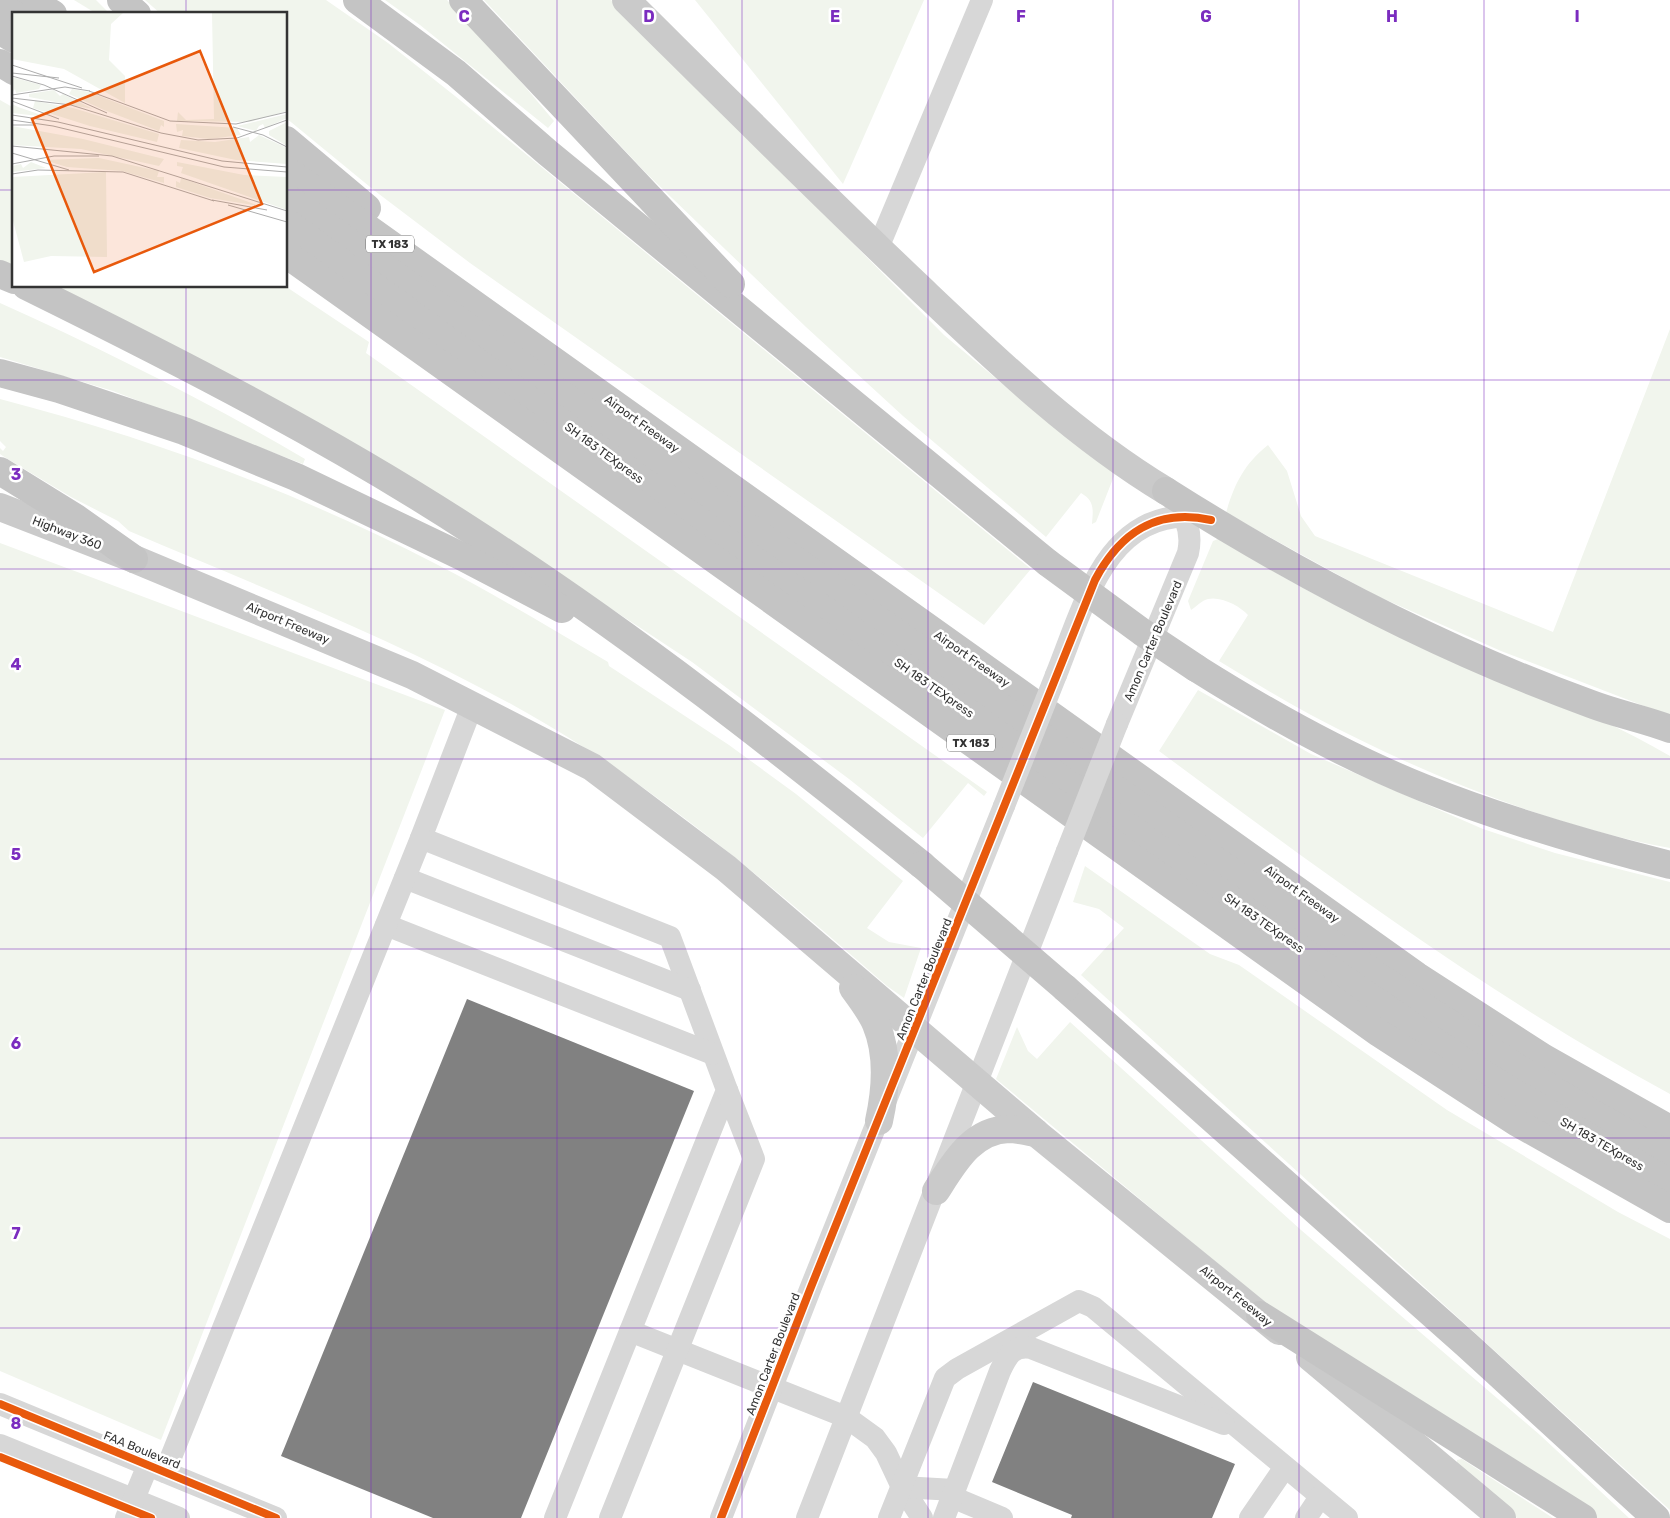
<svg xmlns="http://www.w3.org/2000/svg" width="1670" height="1518" font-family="Rubik,sans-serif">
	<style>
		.green { fill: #f1f5ed }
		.building { fill: #818181 }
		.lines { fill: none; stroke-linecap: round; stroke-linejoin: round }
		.minor { stroke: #d7d7d7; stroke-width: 22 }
		.major { stroke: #cacaca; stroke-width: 28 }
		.highway { stroke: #c4c4c4; stroke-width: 28 }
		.minor-bridge { stroke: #d7d7d7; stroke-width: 22 }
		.highway-bridge { stroke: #c4c4c4; stroke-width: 28 }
		.cycleway-casing { stroke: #fff; stroke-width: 11 }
		.cycleway { stroke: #e8590c; stroke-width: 8 }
		.grid { fill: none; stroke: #7b2cbf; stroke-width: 1; stroke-opacity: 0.55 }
		.labels { text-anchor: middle; stroke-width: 5; stroke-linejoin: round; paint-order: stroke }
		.shield { fill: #fff; stroke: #707070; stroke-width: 1 }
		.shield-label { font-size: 11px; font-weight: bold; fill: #333 }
		.street-label { font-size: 12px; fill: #333; stroke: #fff }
		.inset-road { fill: none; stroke: #adadad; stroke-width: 1 }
		.view { fill: #e8590c; fill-opacity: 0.15; stroke: #e8590c; stroke-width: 2.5 }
		.inset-edge { fill: none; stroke: #333; stroke-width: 2.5 }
		.grid-label { font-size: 16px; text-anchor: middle; font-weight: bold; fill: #7b2cbf; stroke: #fff; stroke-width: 5; stroke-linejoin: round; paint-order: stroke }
	</style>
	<rect width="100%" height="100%" fill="#fff"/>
	<g class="green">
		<path d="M 74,0 L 96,0 L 110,14 L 97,14 Z"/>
		<path d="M 145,0 L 326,0 L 388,43 L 455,96 L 1031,569 L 984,625 L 470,263 L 375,191 L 286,118 L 286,14 L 161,14 Z"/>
		<path d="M 385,0 L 447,0 L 495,51 L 554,121 L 548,128 L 420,25 Z"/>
		<path d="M 484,0 L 611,0 L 944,335 L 1052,425 L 1116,471 L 1096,522 L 1092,524 C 1093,510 1095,501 1081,493 L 1046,537 L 903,416 L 806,327 L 646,173 Z"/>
		<path d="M 695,0 L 924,0 L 843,184 Z"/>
		<path d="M 0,100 L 14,108 L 14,271 L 0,264 Z"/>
		<path d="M 46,286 L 285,286 L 369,342 L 366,353 L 987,792 L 984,796 L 968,783 L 923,838 L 849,779 L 692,662 L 548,567 Z"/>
		<path d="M 0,303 C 102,349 209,402 305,459 L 303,464 L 113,391 L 0,357 Z"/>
		<path d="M 1670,329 L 1670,716 L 1501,651 L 1375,595 L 1226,513 C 1234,485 1244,464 1268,445 L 1287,471 L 1301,516 L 1315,536 L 1553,632 Z"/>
		<path d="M 0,399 C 150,438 300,493 438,565 C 496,595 552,629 608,662 L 609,666 L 729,745 L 796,794 L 903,881 L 867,928 L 889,942 L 921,948 L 904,998 L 887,986 C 790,902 693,818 585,748 C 443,657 283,597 129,531 L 118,521 L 71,497 L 6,458 L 0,454 L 0,448 L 3,451 L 6,447 L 0,441 Z"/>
		<path d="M 1218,539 C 1266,567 1314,596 1365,619 C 1464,665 1576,701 1670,756 L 1670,848 C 1546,825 1421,773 1311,715 C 1279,698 1249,679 1219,661 L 1248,615 C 1240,606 1221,596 1208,599 C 1202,600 1196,607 1191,610 L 1188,601 L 1213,541 Z"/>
		<path d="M 0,543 L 445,710 L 161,1440 L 0,1371 Z"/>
		<path d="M 1198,690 L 1311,754 L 1483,829 L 1555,853 L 1670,882 L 1670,1094 C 1489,996 1324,873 1159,751 Z"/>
		<path d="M 1085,866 L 1210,954 L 1239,965 L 1447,1110 L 1618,1212 L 1670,1239 L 1670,1510 L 1081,975 L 1124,928 L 1099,909 L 1073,902 Z"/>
		<path d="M 1070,1022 L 1301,1230 L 1540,1435 L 1629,1518 L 1596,1518 L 1290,1320 L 1248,1289 L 996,1079 L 1017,1027 L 1028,1051 L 1037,1059 Z"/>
		<path d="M 1462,1459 L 1474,1467 L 1553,1518 L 1517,1518 L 1457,1468 L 1457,1460 Z"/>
	</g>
	<g class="building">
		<path d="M 467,999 L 694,1091 L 521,1518 L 433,1518 L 281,1456 Z"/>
		<path d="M 1033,1382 L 1235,1464 L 1212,1518 L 1071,1518 L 1072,1515 L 992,1482 Z"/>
	</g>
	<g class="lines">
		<g class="minor">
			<path d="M 878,248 L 982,0"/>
			<path d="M 1056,675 C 1083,609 1106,508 1197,517"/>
			<path d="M 472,706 L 421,838 L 670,937 L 727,1090 L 555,1518"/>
			<path d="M 1117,724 L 1188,553 C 1193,531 1184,511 1169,495"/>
			<path d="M 405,878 L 690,990"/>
			<path d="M 386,925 L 713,1054"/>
			<path d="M 630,1331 L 846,1417 L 875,1438 L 886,1453 L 902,1487 L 922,1518"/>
			<path d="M 0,1404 L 276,1518"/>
			<path d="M 0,1445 L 179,1518"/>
			<path d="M 165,1472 L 421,838"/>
			<path d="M 902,1487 L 954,1490"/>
			<path d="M 952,1497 L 1002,1518"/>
			<path d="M 126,1518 L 148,1465"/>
			<path d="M 610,1518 L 754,1159 L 727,1090"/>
			<path d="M 721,1518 L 811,1287 L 1004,806"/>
			<path d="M 807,1518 L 1067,851"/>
			<path d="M 889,1518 L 945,1378 L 957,1369 L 1079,1301 L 1093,1307 L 1347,1518"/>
			<path d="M 944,1518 L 1000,1371 C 1007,1356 1013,1345 1031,1348 L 1224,1424"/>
			<path d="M 1250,1518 L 1285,1467"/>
			<path d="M 1306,1518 L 1320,1497"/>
		</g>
		<g class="major">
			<path d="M 626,0 C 724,97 821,194 921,289 C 998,362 1075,436 1166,491"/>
			<path d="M 0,507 L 134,559 L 412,675 L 592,767 L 726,868 L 1036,1133 L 1279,1331"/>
			<path d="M 853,988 C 861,999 871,1012 876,1024 C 889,1055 886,1089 879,1121"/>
			<path d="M 936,1191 C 954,1163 972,1130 1009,1129 C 1018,1129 1028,1132 1036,1133"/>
			<path d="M 1310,1357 L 1502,1518"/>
		</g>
		<g class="highway">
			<path d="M 30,0 L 53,14"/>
			<path d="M 121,0 L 137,14"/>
			<path d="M 357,0 L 456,73 L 548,153 L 1048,563"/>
			<path d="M 463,0 L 731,284"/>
			<path d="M 0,7 L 14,15"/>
			<path d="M 0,31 L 14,39"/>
			<path d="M 0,63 L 14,71"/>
			<path d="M 286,140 L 367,208"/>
			<path d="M 286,170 L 1417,976 L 1544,1058 L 1670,1129"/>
			<path d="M 286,197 L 1376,975 C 1472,1039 1568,1103 1670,1156"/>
			<path d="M 286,222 L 521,394 L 1300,949 L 1475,1069 L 1600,1144 L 1670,1182"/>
			<path d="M 286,254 L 1379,1033 L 1516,1122 L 1670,1209"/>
			<path d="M 0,274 L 14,280"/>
			<path d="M 26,286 C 180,362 335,441 478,535 C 633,635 779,750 922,865"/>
			<path d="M 0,373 L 59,389 L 184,431 L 296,477 L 461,556 L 562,609"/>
			<path d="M 0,471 L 76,518 L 134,559"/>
			<path d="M 1166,491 C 1300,576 1442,650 1591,704 C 1617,714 1644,719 1670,729"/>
			<path d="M 1196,668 C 1269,714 1344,756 1424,788 C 1504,820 1587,844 1670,865"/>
			<path d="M 1065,988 L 1467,1345 L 1656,1518"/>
			<path d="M 1260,1315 L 1583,1518"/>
		</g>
		<g class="minor-bridge">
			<path d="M 1004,806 L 1056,675"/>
			<path d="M 1067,851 L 1117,724"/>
		</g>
		<g class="highway-bridge">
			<path d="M 1048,563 L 1142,632 L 1196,668"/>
			<path d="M 922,865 L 1065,988"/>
		</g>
		<defs>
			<g id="cycleway">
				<path d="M 0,1404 L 276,1518"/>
				<path d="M 0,1457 L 151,1518"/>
				<path d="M 721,1518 L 811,1287 L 1095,580 C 1120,533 1156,508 1211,520"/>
			</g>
		</defs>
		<use href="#cycleway" class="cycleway-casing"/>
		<use href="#cycleway" class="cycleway"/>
	</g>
	<path class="grid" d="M 186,0 L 186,14M 371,0 L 371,1518M 557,0 L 557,1518M 742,0 L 742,1518M 928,0 L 928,1518M 1113,0 L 1113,1518M 1299,0 L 1299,1518M 1484,0 L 1484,1518M 0,190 L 14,190M 286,190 L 1670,190M 186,286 L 186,1518M 0,380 L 1670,380M 0,569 L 1670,569M 0,759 L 1670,759M 0,949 L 1670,949M 0,1138 L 1670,1138M 0,1328 L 1670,1328"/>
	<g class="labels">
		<g class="shield">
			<rect x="366" y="235.5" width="48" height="17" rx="4"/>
			<rect x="947" y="734.5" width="48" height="17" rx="4"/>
		</g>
		<g class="shield-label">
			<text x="390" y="248">TX 183</text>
			<text x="971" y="747">TX 183</text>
		</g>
		<g class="street-label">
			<text transform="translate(642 424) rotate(36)" y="4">Airport Freeway</text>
			<text transform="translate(604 453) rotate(36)" y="4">SH 183 TEXpress</text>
			<text transform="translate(67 533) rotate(21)" y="4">Highway 360</text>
			<text transform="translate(288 623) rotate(23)" y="4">Airport Freeway</text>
			<text transform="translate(1153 641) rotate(-67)" y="4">Amon Carter Boulevard</text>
			<text transform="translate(972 659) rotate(35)" y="4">Airport Freeway</text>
			<text transform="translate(934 688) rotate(35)" y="4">SH 183 TEXpress</text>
			<text transform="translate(1302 894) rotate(36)" y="4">Airport Freeway</text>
			<text transform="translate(1264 923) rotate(35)" y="4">SH 183 TEXpress</text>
			<text transform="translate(924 979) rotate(-68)" y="4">Amon Carter Boulevard</text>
			<text transform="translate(1602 1144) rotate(30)" y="4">SH 183 TEXpress</text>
			<text transform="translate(1236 1296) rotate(39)" y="4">Airport Freeway</text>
			<text transform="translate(773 1354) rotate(-69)" y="4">Amon Carter Boulevard</text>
			<text transform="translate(142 1450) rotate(22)" y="4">FAA Boulevard</text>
		</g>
	</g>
	<g transform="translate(12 12)">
		<rect width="275" height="275" fill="#fff"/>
		<path d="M 0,1 L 111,1 L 99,12 L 97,48 L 113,64 L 113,91 L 52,57 L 0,47 ZM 200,1 L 275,1 L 275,99 L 238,110 L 165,109 L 166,100 L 174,108 L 202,107 ZM 0,65 L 29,73 L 27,77 L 4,81 L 3,77 L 0,81 ZM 60,77 L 77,80 L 152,109 L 152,115 L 149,113 L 147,119 L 92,98 L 57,82 ZM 42,78 L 48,84 L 51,82 L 81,97 L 17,85 L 17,82 ZM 23,89 L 61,96 L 147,122 L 145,130 L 78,114 L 21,96 ZM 0,92 L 6,95 L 35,105 L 0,101 ZM 275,102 L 275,106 L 253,116 L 251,112 L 247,114 L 244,119 L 225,114 ZM 275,110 L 275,134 L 257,123 L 257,119 ZM 164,112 L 225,116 L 229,123 L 197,127 L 170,124 L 171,118 L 165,120 ZM 0,114 L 71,127 L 152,147 L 147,154 L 69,137 L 0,133 ZM 247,123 L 275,136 L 275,152 L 224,148 L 167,136 L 169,128 L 203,130 L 237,125 L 238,130 ZM 87,146 L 147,159 L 145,165 L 152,165 L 152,171 L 110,159 L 55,155 L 32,148 ZM 19,150 L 34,156 L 0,160 L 0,154 L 9,152 L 11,156 ZM 165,150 L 232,163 L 275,165 L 275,198 L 169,161 L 171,155 L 165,154 ZM 94,160 L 95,245 L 39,244 L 12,250 L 0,205 L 0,165 ZM 169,166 L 234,189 L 247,194 L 198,186 L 164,175 L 164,169 L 168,171 Z" fill="#f1f5ed"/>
		<path class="inset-road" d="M 0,53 L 70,76M 0,61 L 47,66M 0,64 L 32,73 L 95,101M 77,79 L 158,109M 0,83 L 53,75 L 78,79M 0,86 L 59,93 L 149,121 L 186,128 L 225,126 L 275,108M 0,89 L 47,107M 0,103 L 46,110 L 210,149 L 275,155M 0,108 L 41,114 L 212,155 L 275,160M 158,109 L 224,112 L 275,100M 0,113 L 22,113M 221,115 L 251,123 L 275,135M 0,134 L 100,144 L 275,199M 0,141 L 57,158M 0,152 L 42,144 L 87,144M 0,162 L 26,158 L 111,160 L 202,189M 200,188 L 255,198M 216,193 L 275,210"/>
		<path class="view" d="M 188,39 L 250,192 L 82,260 L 20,107 Z"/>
		<rect width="275" height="275" class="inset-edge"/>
	</g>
	<g class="grid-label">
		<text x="464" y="22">C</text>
		<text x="649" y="22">D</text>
		<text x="835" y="22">E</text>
		<text x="1021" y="22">F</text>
		<text x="1206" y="22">G</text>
		<text x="1392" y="22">H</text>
		<text x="1577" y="22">I</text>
		<text x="16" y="480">3</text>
		<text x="16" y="670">4</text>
		<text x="16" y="860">5</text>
		<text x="16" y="1049">6</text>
		<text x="16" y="1239">7</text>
		<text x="16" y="1429">8</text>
	</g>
</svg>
